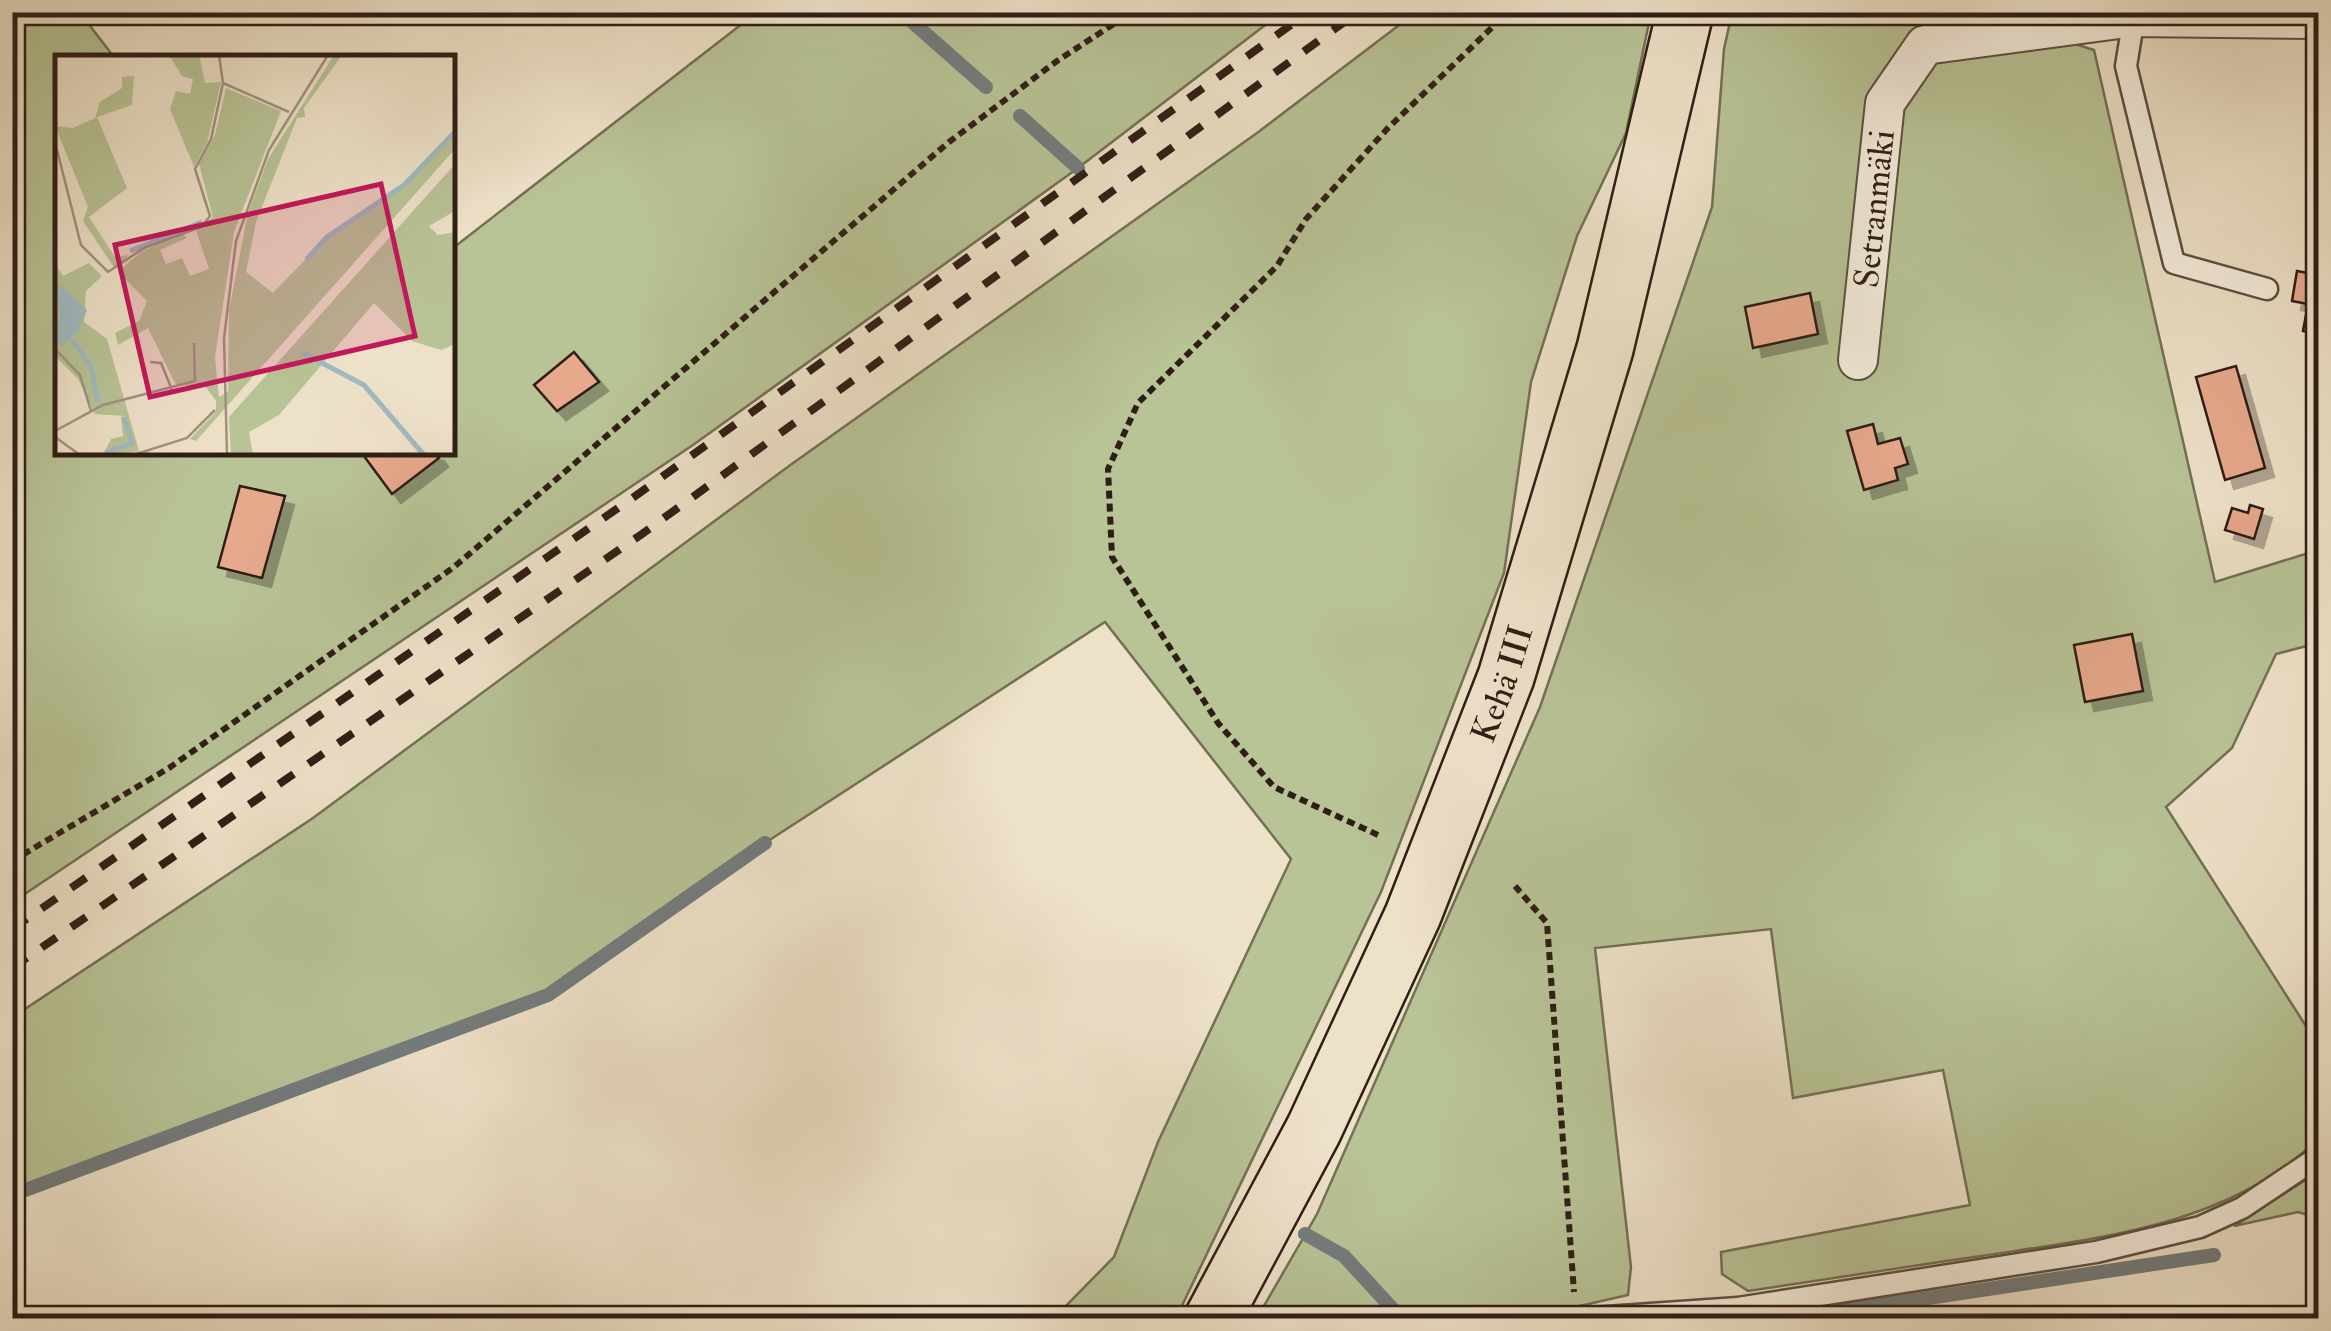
<svg xmlns="http://www.w3.org/2000/svg" width="2331" height="1331" font-family="'IM FELL Double Pica',serif">
	<style>
		.green { fill: #b8c396; stroke: #747056; stroke-width: 2.5 }
		.lines { fill: none; stroke-linecap: round; stroke-linejoin: round }
		.stream { stroke: #737c7d; stroke-width: 14 }
		.building { fill: #e7a98c; stroke: #2f1e16; stroke-width: 2.5; filter: url(#shadow) }
		.service-casing { stroke: #5e4f42; stroke-width: 25 }
		.minor-casing { stroke: #5e4f42; stroke-width: 42 }
		.trunk-casing { stroke: #2f1e16; stroke-width: 60 }
		.path { stroke: #2f1e16; stroke-width: 6; stroke-dasharray: 8 5; stroke-linecap: butt }
		.service { stroke: #f3ecdb; stroke-width: 20 }
		.minor { stroke: #f3ecdb; stroke-width: 38 }
		.trunk { stroke: #ede1c8; stroke-width: 55 }
		.rail { stroke: #2f1e16; stroke-width: 8; stroke-dasharray: 18 18; stroke-linecap: butt }
		.labels { text-anchor: middle; stroke-width: 10; stroke-linejoin: round; paint-order: stroke }
		.street-label { font-size: 35px; fill: #2f1e16; stroke: #f3ecdb }
		.inset-river { fill: none; stroke: #a0bac1; stroke-width: 5 }
		.inset-road { fill: none; stroke: #a19381; stroke-width: 2.5 }
		.view { fill: #c2185b; fill-opacity: 0.15; stroke: #c2185b; stroke-width: 5 }
		.inset-edge { fill: none; stroke: #2f1e16; stroke-width: 5 }
	</style>
	<defs>
		<filter id="shadow"><feDropShadow dx="9" dy="9" stdDeviation="0" flood-color="#0004"/></filter>
	</defs>
	<rect width="100%" height="100%" fill="#ede1c8"/>
	<filter id="stains"><feTurbulence type="fractalNoise" baseFrequency=".002" numOctaves="4"/><feColorMatrix values="0 0 0 0 .2 0 0 0 0 .09 0 0 0 0 .02 0 0 0 .5 -.17"/></filter>
	<radialGradient id="worn" r=".72"><stop offset=".6" stop-color="#630" stop-opacity="0"/><stop offset="1" stop-color="#630" stop-opacity=".3"/></radialGradient>
	<g class="green">
		<path d="M 13,13 L 80,13 L 114,57 L 58,58 L 58,452 L 452,452 L 453,248 L 756,13 L 1281,13 L 1078,168 L 693,445 L 13,902 L 12,632 L 24,600 L 12,568 Z"/>
		<path d="M 1415,13 L 1651,13 L 1626,133 L 1577,236 L 1531,382 L 1504,573 L 1381,892 L 1176,1318 L 1054,1318 L 1114,1257 L 1158,1142 L 1291,859 L 1105,622 L 765,843 L 548,995 L 13,1192 L 13,1017 L 313,818 L 789,466 L 1257,133 Z"/>
		<path d="M 1732,13 L 1976,13 L 2094,50 L 2215,582 L 2318,550 L 2318,643 L 2276,654 L 2232,748 L 2166,807 L 2318,1045 L 2318,1139 C 2229,1226 2099,1238 1981,1256 C 1903,1267 1825,1279 1748,1291 L 1722,1274 L 1721,1252 L 1970,1205 L 1943,1070 L 1793,1098 L 1771,929 L 1595,948 L 1631,1267 L 1628,1295 L 1527,1318 L 1257,1318 L 1317,1214 L 1540,707 L 1712,207 L 1724,49 Z"/>
		<path d="M 2318,1172 L 2318,1218 L 2298,1212 L 2234,1226 Z"/>
	</g>
	<g class="lines">
		<g class="stream">
			<path d="M 901,12 L 986,87"/>
			<path d="M 1020,116 L 1078,168"/>
			<path d="M 12,1195 L 548,995 L 765,843"/>
			<path d="M 1305,1234 L 1344,1256 L 1401,1318"/>
			<path d="M 1795,1318 L 2214,1255"/>
		</g>
	</g>
	<g class="building">
		<path d="M 2317,247 L 2318,247 L 2318,360 L 2309,359 L 2314,333 L 2303,331 L 2308,304 L 2292,301 L 2297,271 L 2313,274 Z"/>
		<path d="M 1810,293 L 1818,334 L 1753,348 L 1745,307 Z"/>
		<path d="M 574,352 L 599,382 L 557,411 L 534,385 Z"/>
		<path d="M 2236,366 L 2265,468 L 2225,480 L 2196,377 Z"/>
		<path d="M 1873,424 L 1878,444 L 1900,438 L 1908,464 L 1895,468 L 1898,480 L 1864,490 L 1847,431 Z"/>
		<path d="M 361,452 L 435,452 L 439,458 L 392,494 Z"/>
		<path d="M 240,486 L 285,496 L 262,578 L 218,567 Z"/>
		<path d="M 2250,505 L 2263,509 L 2254,539 L 2225,530 L 2232,508 L 2248,513 Z"/>
		<path d="M 2132,634 L 2143,691 L 2085,702 L 2074,645 Z"/>
	</g>
	<g class="lines">
		<defs>
			<g id="service">
				<path d="M 2134,17 L 2126,66 L 2174,263 L 2267,289"/>
				<path d="M 1592,1318 L 1738,1308 L 2096,1252 L 2200,1227 L 2242,1208 L 2318,1157"/>
			</g>
			<g id="minor">
				<path id="s1" d="M 1858,360 L 1885,103 L 1925,45 L 2134,17 L 2318,19"/>
			</g>
			<g id="trunk">
				<path id="s2" d="M 1213,1318 L 1314,1129 L 1413,915 L 1506,677 L 1605,349 L 1685,12"/>
			</g>
		</defs>
		<use href="#service" class="service-casing"/>
		<use href="#minor" class="minor-casing"/>
		<use href="#trunk" class="trunk-casing"/>
		<g class="path">
			<path d="M 1378,835 L 1274,787 L 1218,723 L 1112,557 L 1108,469 L 1138,403 L 1277,266 L 1306,219 L 1387,129 L 1508,12"/>
			<path d="M 12,861 L 169,768 L 454,567 L 949,142 L 1057,61 L 1132,12"/>
			<path d="M 1515,886 L 1547,923 L 1574,1292"/>
		</g>
		<use href="#service" class="service"/>
		<use href="#minor" class="minor"/>
		<use href="#trunk" class="trunk"/>
		<g class="rail">
			<path d="M 12,929 L 631,499 L 1309,12"/>
			<path d="M 12,968 L 642,534 L 1358,12"/>
		</g>
	</g>
	<g class="labels">
		<g class="street-label">
			<text dy="12" stroke="none"><textPath href="#s1" startOffset="152">Setranmäki</textPath></text>
			<text dy="12" stroke="none"><textPath href="#s2" startOffset="698">Kehä III</textPath></text>
		</g>
	</g>
	<g transform="translate(55 55)">
		<rect width="400" height="400" fill="#ede1c8"/>
		<path d="M 114,0 L 144,0 L 150,28 L 166,27 L 152,88 L 139,112 L 115,54 L 121,36 L 135,39 L 138,24 L 127,21 ZM 279,0 L 287,0 L 249,53 L 250,62 L 242,63 L 201,167 L 191,217 L 218,238 L 272,182 L 349,130 L 400,77 L 400,94 L 141,386 L 135,384 L 161,357 L 161,346 L 150,331 L 121,330 L 93,273 L 63,290 L 60,278 L 84,266 L 92,246 L 63,217 L 87,196 L 128,179 L 132,183 L 105,195 L 111,209 L 127,203 L 135,221 L 154,214 L 141,176 L 158,162 L 144,109 L 160,80 L 171,33 L 226,56 L 179,177 L 160,302 L 164,342 L 173,337 L 174,255 L 193,158 L 213,104 ZM 79,21 L 77,50 L 42,62 L 72,133 L 34,162 L 60,202 L 74,200 L 60,214 L 28,166 L 33,152 L 0,71 L 18,73 L 40,63 L 45,47 L 67,33 L 67,22 ZM 400,109 L 400,156 L 374,171 L 383,180 L 400,177 L 400,289 L 386,295 L 357,286 L 319,248 L 224,360 L 194,377 L 198,400 L 176,400 L 174,362 ZM 34,208 L 47,221 L 31,236 L 29,267 L 52,284 L 84,396 L 48,400 L 56,384 L 68,381 L 66,362 L 71,361 L 40,359 L 23,324 L 0,301 L 0,209 L 8,221 Z" fill="#b8c396"/>
		<path d="M 7,231 L 32,255 L 24,275 L 7,291 L 1,287 L 5,260 L 0,232 Z" fill="#a0bac1"/>
		<path class="inset-river" d="M 75,196 L 147,167M 251,205 L 272,182 L 349,130 L 400,77M 17,285 L 36,311 L 43,347M 246,297 L 309,330 L 369,400M 50,398 L 77,388 L 69,362"/>
		<path class="inset-road" d="M 168,28 L 234,57M 0,87 L 26,190 L 53,217 L 89,193 L 146,172 L 155,161 L 140,114 L 156,84 L 168,28 L 164,0M 0,294 L 25,320 L 36,356M 95,307 L 106,308 L 117,335M 0,376 L 48,350 L 140,326 L 139,288M 0,382 L 25,400M 78,400 L 132,383 L 160,355M 172,400 L 169,283 L 181,186 L 214,95 L 273,0"/>
		<path class="view" d="M 326,129 L 360,281 L 95,342 L 60,190 Z"/>
		<rect width="400" height="400" class="inset-edge"/>
	</g>
	<rect width="2331" height="1331" fill="none" stroke="#ede1c8" stroke-width="50"/>
	<rect x="15" y="15" width="2301" height="1301" fill="none" stroke="#2f1e16" stroke-width="5"/>
	<rect x="25" y="25" width="2281" height="1281" fill="none" stroke="#2f1e16" stroke-width="2.5"/>
	<rect width="100%" height="100%" filter="url(#stains)"/>
	<rect width="100%" height="100%" fill="url(#worn)"/>
</svg>
